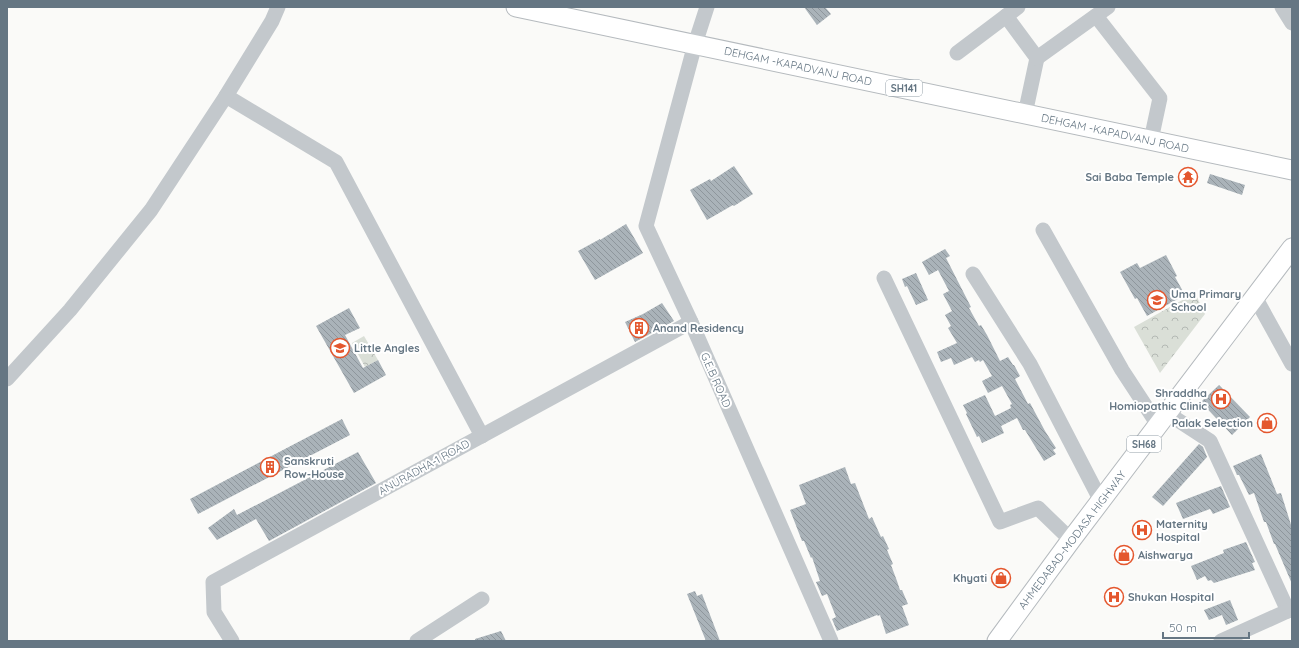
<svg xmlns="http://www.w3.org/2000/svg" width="1299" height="648" font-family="Quicksand,sans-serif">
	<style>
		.park { fill: url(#park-crowns) }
		.building { fill: url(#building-back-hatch) }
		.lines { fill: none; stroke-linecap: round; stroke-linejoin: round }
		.major-casing { stroke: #b5babe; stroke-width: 21 }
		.minor { stroke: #c3c8cc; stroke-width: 15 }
		.major { stroke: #fff; stroke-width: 19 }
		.labels { text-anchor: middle; stroke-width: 4; stroke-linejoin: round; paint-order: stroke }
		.shield { fill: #fff; stroke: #939fa8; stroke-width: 1 }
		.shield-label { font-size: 10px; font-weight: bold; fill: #657683 }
		.street-label { font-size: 11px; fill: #657683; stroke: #fff }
		.poi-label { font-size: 11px; font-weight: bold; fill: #657683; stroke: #fff; text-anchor: start }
	</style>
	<defs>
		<pattern id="park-crowns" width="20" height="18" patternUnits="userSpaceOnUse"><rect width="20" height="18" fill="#dadfd7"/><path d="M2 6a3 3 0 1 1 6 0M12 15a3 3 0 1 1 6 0" fill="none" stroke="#b4b9b4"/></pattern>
		<pattern id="building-back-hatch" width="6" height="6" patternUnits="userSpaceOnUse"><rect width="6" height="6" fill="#aab3b9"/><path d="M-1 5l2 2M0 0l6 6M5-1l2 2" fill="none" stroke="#8e969c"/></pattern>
	</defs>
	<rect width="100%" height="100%" fill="#fafaf8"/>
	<g class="park">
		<path d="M 1195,293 L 1205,314 L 1160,373 L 1134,327 Z"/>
		<path d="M 364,336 L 378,360 L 365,367 L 352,343 Z"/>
	</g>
	<g class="building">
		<path d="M 804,7 L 825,7 L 831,14 L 817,25 Z"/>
		<path d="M 734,166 L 753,194 L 734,206 L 733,205 L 707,220 L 690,190 L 710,179 L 711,181 Z"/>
		<path d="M 1210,174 L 1245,185 L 1242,195 L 1207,183 Z"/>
		<path d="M 626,224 L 643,253 L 595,280 L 578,251 L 600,239 L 600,240 Z"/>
		<path d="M 945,249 L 950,256 L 946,258 L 971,307 L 969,308 L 979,326 L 981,325 L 987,335 L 1000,361 L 1008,357 L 1013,365 L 1014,365 L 1020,376 L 1015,379 L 1028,404 L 1030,403 L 1045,431 L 1056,448 L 1053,450 L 1056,454 L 1044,461 L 1025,430 L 1023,430 L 1017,418 L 1001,426 L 1004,433 L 982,443 L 979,436 L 977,437 L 966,414 L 967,413 L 963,405 L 985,395 L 995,416 L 1011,408 L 1010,405 L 1012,404 L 1002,386 L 988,393 L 982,381 L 992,376 L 983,360 L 980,362 L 979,360 L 975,362 L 972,357 L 954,365 L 951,358 L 941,362 L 937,352 L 957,343 L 948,328 L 951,326 L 945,315 L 952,311 L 943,294 L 949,291 L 938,270 L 929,275 L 922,262 Z"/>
		<path d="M 1166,255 L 1177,276 L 1175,277 L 1185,295 L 1147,316 L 1137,298 L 1135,299 L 1120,272 L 1137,263 L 1140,268 Z"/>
		<path d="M 916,273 L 928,300 L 916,305 L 907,286 L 905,287 L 902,279 Z"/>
		<path d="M 662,303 L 674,321 L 635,342 L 625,322 L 643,314 Z"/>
		<path d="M 349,308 L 360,328 L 345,335 L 363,368 L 378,360 L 386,375 L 354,393 L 316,326 Z"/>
		<path d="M 1219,385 L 1250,417 L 1232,435 L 1201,402 Z"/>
		<path d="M 342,419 L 350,435 L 198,514 L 190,499 Z"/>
		<path d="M 1199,444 L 1203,447 L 1207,457 L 1163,506 L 1152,497 Z"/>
		<path d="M 358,452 L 376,483 L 269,541 L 256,519 L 217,540 L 208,528 L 234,509 L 237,515 Z"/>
		<path d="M 1261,454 L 1277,494 L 1281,493 L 1292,528 L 1292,584 L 1275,544 L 1274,544 L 1266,522 L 1264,522 L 1254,493 L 1249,495 L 1239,475 L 1237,475 L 1233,466 Z"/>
		<path d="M 845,467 L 851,484 L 855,483 L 869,519 L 872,517 L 881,537 L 883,536 L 889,549 L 887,550 L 893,564 L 891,565 L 897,581 L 900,590 L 902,590 L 908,604 L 902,606 L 909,625 L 886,634 L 880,615 L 878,616 L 877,615 L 837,631 L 832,619 L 836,617 L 827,594 L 822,596 L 816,582 L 820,581 L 812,557 L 811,558 L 804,541 L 802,541 L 790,510 L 806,504 L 799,485 Z"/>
		<path d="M 1221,486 L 1230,507 L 1213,514 L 1210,509 L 1183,519 L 1176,503 Z"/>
		<path d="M 1246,542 L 1255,562 L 1252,563 L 1255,570 L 1214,583 L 1211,580 L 1208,581 L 1205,576 L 1197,580 L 1191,566 L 1224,553 L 1223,550 Z"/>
		<path d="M 695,591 L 697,596 L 702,594 L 720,641 L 706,641 L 687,594 Z"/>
		<path d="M 1230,600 L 1238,620 L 1226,625 L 1222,615 L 1209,620 L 1204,610 Z"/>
		<path d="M 501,631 L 506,641 L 475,641 L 475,639 Z"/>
	</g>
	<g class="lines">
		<defs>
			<g id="major">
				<path d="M 516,7 L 1292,170"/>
				<path d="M 997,641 L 1071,540 L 1292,248"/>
			</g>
		</defs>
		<use href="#major" class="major-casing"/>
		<g class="minor">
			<path d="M 278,7 L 272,21 L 226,96 L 336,162 L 482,436"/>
			<path d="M 707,7 L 695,44 L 646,226 L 691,322 L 831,641"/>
			<path d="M 1282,7 L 1292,23"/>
			<path d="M 1006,16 L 1037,58 L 1025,114"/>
			<path d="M 1096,16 L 1160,98 L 1151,140"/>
			<path d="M 957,53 L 1018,7"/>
			<path d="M 1037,58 L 1108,7"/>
			<path d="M 1043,230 L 1122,370 L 1158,425"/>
			<path d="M 973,274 L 1030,364 L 1101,501"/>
			<path d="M 884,278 L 1000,522 L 1038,508 L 1071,540"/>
			<path d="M 1255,297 L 1292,364"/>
			<path d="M 7,379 L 70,310 L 151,210 L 226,96"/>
			<path d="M 1167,413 L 1210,441 L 1288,611"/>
			<path d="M 232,641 L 214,612 L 213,582 L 691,322"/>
			<path d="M 417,641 L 482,599"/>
			<path d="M 1221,641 L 1292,609"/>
		</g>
		<use href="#major" class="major"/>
	</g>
	<defs>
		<symbol id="temple-ring" viewBox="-11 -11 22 22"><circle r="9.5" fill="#fff" stroke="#e4572e" stroke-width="1.5"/><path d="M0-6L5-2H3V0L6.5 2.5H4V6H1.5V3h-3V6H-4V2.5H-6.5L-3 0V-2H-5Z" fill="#e4572e"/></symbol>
		<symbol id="school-ring" viewBox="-11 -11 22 22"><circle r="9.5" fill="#fff" stroke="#e4572e" stroke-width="1.5"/><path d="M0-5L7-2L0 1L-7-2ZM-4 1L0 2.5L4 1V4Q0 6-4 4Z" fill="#e4572e"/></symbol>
		<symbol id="building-ring" viewBox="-11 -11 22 22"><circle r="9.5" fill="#fff" stroke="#e4572e" stroke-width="1.5"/><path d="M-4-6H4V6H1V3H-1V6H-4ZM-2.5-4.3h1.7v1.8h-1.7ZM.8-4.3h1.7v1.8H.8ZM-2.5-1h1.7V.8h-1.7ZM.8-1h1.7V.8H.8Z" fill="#e4572e"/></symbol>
		<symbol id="hospital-ring" viewBox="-11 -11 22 22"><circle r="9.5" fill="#fff" stroke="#e4572e" stroke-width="1.5"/><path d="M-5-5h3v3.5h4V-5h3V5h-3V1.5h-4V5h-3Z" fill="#e4572e"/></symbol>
		<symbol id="shop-ring" viewBox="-11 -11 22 22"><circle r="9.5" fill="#fff" stroke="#e4572e" stroke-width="1.5"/><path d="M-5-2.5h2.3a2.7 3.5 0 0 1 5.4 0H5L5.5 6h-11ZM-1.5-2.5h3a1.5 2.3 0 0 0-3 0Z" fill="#e4572e"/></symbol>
	</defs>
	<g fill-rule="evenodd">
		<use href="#temple-ring" x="1177" y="166" width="22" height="22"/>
		<use href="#school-ring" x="1146" y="289" width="22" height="22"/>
		<use href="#building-ring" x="628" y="317" width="22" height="22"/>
		<use href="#school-ring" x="329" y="337" width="22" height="22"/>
		<use href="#hospital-ring" x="1210" y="388" width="22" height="22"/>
		<use href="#shop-ring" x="1256" y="412" width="22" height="22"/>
		<use href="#building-ring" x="259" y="456" width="22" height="22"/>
		<use href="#hospital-ring" x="1131" y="519" width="22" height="22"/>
		<use href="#shop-ring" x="1113" y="544" width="22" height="22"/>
		<use href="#shop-ring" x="990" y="567" width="22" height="22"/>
		<use href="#hospital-ring" x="1103" y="586" width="22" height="22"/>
	</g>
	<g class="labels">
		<g class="shield">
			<rect x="886" y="80" width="36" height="16" rx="3"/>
			<rect x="1127" y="436" width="34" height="16" rx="3"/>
		</g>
		<g class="shield-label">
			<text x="904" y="92">SH141</text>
			<text x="1144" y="448">SH68</text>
		</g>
		<g class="street-label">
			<text transform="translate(798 66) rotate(12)" y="4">DEHGAM -KAPADVANJ ROAD</text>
			<text transform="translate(1115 133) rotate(12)" y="4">DEHGAM -KAPADVANJ ROAD</text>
			<text transform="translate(716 380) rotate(66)" y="4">G.E.B ROAD</text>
			<text transform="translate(424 467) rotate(-29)" y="4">ANURADHA-1 ROAD</text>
			<text transform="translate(1072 540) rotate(-53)" y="4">AHMEDABAD-MODASA HIGHWAY</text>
		</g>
		<g class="poi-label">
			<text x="1174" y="181" text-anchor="end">Sai Baba Temple</text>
			<text x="1171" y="298">Uma Primary<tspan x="1171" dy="13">School</tspan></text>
			<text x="653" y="332">Anand Residency</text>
			<text x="354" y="352">Little Angles</text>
			<text x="1207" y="397" text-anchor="end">Shraddha<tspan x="1207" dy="13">Homiopathic Clinic</tspan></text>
			<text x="1253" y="427" text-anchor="end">Palak Selection</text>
			<text x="284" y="465">Sanskruti<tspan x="284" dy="13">Row-House</tspan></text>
			<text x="1156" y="528">Maternity<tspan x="1156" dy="13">Hospital</tspan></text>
			<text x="1138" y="559">Aishwarya</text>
			<text x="987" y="582" text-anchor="end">Khyati</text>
			<text x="1128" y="601">Shukan Hospital</text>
		</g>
	</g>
	<rect width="1299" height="648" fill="none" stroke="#657683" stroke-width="16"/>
	<path d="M1163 632v6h86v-6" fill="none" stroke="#657683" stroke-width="2"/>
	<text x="1169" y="632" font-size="12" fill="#657683" stroke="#ffffff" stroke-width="3" paint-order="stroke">50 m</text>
</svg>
